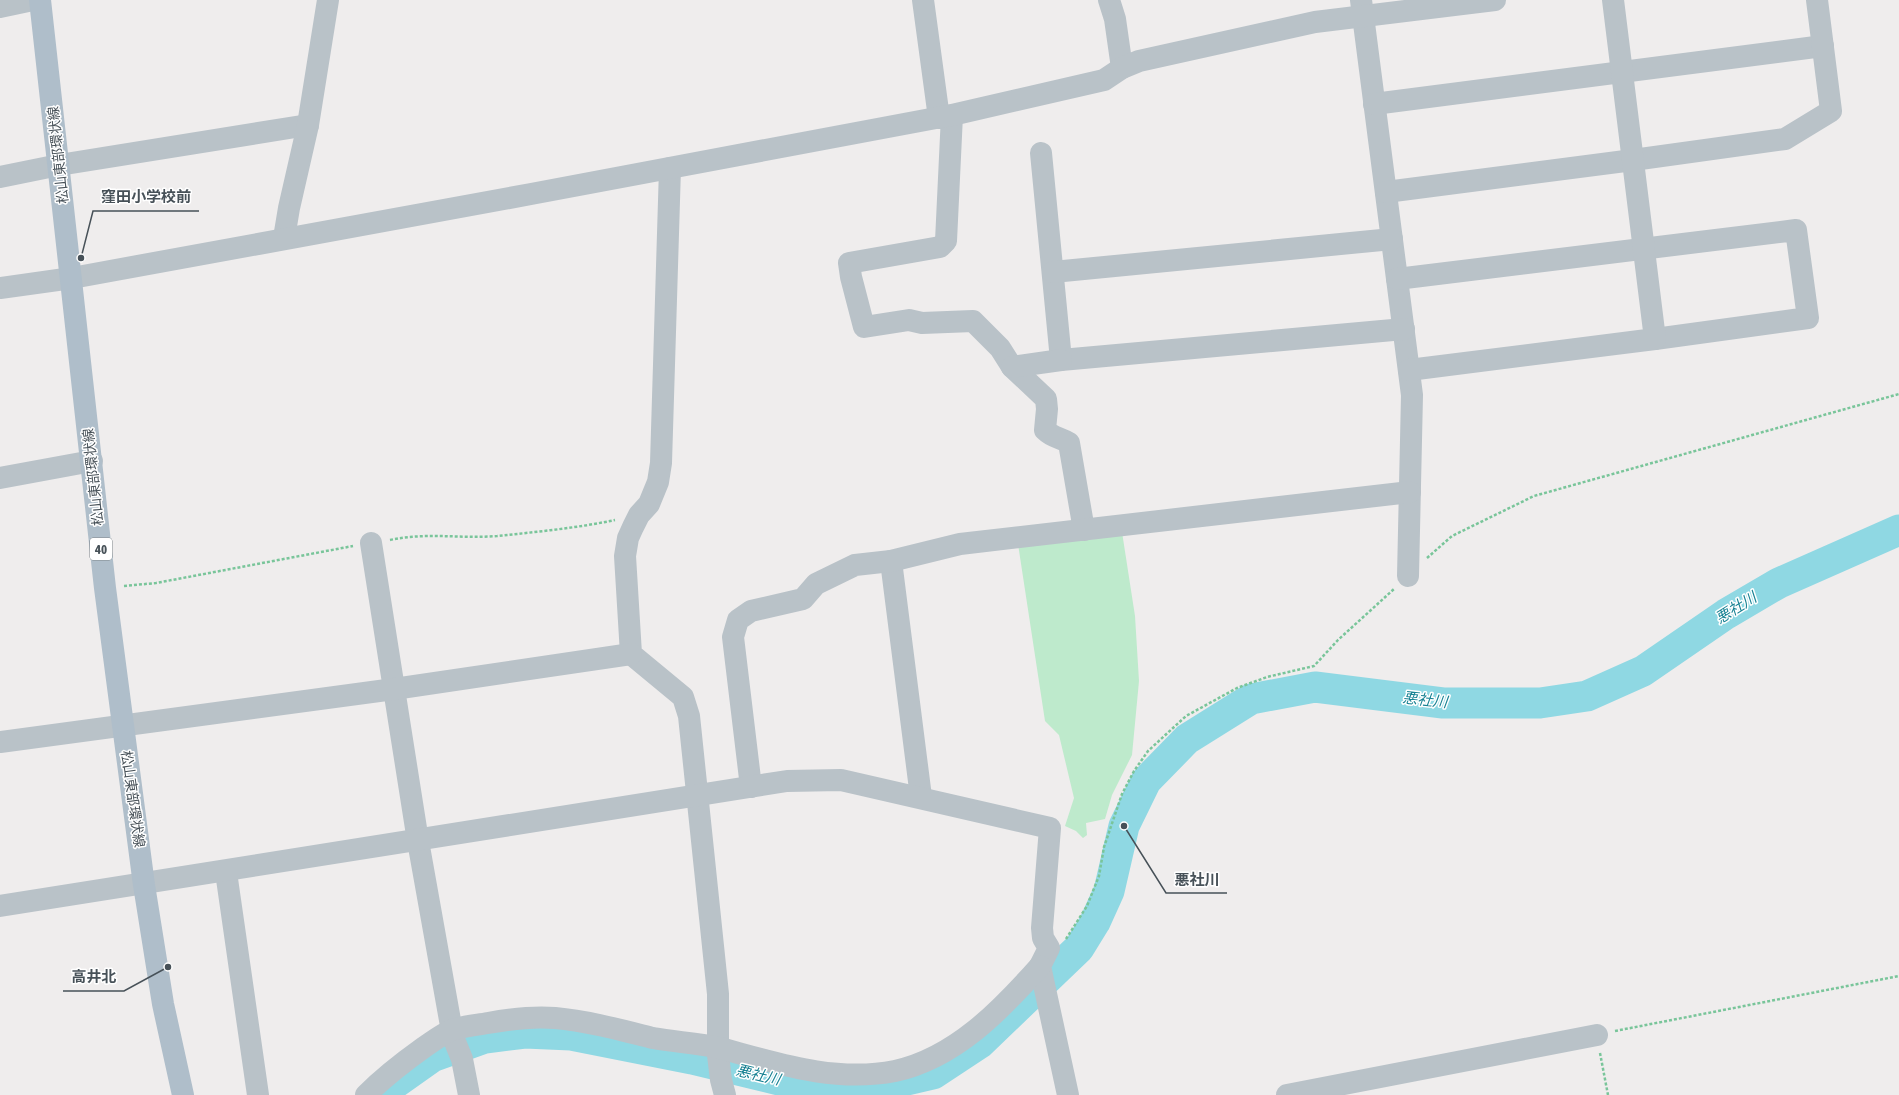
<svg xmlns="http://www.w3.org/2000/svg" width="1899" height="1095" font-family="'Asap Condensed','Noto Sans JP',sans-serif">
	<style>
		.green { fill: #beeacc }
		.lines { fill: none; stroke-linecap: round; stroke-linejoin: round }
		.river { stroke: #8fd8e3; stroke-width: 31 }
		.path { stroke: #79c59a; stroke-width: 2.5; stroke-dasharray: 3 2; stroke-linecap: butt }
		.minor { stroke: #b9c2c8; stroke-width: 22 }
		.major { stroke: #afbeca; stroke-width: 22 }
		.labels { text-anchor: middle; stroke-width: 3; stroke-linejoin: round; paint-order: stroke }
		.shield { fill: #fff; stroke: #7e858a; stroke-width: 1 }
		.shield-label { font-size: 13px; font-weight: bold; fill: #475158 }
		.street-label { font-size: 14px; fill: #475158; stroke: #fff }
		.water-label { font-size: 15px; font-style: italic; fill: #188293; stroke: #fff }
		.leader { fill: none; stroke: #475158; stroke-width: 1.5 }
		.callout-dot { fill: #475158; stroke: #fff; stroke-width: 1.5 }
		.callout-label { font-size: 15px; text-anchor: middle; font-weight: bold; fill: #475158; stroke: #fff; stroke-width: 3; stroke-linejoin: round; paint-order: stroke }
	</style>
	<rect width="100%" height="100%" fill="#efeded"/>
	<path class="green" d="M 1122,532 L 1135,616 L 1139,681 L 1132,755 L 1112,795 L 1105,819 L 1086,823 L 1087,835 L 1083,838 L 1076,831 L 1065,826 L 1074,798 L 1059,735 L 1045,721 L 1018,544 Z"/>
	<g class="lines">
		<path class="river" d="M 381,1095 L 387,1089 L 432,1057 L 485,1038 L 525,1033 L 571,1035 L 692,1059 L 808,1087 L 863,1090 L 933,1074 L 980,1043 L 1079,948 L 1095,922 L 1109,891 L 1124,826 L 1146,781 L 1187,739 L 1251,699 L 1315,687 L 1443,703 L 1540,703 L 1587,696 L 1643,671 L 1726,614 L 1779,583 L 1899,530"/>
		<g class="path">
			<path d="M 390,540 C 427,532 460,539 497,536 C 536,532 577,528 615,520"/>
			<path d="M 1427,558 L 1452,536 L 1534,496 L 1899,394"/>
			<path d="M 124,586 L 156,583 L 353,546"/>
			<path d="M 1066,939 L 1087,906 L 1099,876 L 1104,847 L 1122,794 L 1134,771 L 1148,751 L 1186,716 L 1237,688 L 1267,677 L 1314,666 L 1338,640 L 1394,589"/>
			<path d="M 1615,1031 L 1899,976"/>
			<path d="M 1600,1053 L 1608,1095"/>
		</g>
		<g class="minor">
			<path d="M 923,0 L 939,118"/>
			<path d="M 1109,0 L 1115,19 L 1122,68"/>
			<path d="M 1361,0 L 1412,395 L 1408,576"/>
			<path d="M 0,7 L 33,0"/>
			<path d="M 1374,104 L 1823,46"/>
			<path d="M 952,115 L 946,241 L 940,247 L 849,263 L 851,277 L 864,327 L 909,320 L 922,323 L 973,321 L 1000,348 L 1012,367 L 1046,399 L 1047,409 L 1045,430 C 1053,438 1060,437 1069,443 L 1084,530"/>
			<path d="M 1041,153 L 1061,360 L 1404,329"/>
			<path d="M 670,168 L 661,463 L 658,482 L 649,504 L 639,515 L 633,527 L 628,538 L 625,556 L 631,654 L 683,697 L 689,716 L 718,994 L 718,1055 L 721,1080 L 725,1095"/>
			<path d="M 0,177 L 59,165 L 308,125"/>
			<path d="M 1386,192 L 1633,160 L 1785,139 L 1831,111 L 1817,0"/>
			<path d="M 284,238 L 289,208 L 308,125 L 328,0"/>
			<path d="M 1053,272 L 1392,239"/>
			<path d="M 1397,279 L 1796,230 L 1808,318 L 1655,339"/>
			<path d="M 0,288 L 72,278 L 531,194 L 952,115 L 1104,80 L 1122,68 L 1139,61 L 1315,22 L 1495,0"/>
			<path d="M 1012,367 L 1061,360"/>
			<path d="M 1409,370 L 1655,339 L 1613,0"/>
			<path d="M 0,478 L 92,461"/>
			<path d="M 371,543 L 418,841 L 453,1037 L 462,1059 L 469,1095"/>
			<path d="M 891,561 L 921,797"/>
			<path d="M 0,742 L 394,689 L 631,654"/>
			<path d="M 751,787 L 733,637 L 738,620 L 751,611 L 803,599 L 816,584 L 855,565 L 891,561 L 960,544 L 1410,492"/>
			<path d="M 226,872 L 258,1095"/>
			<path d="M 0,906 L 787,781 L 841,780 L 1050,828 L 1042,928 L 1043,938 L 1049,948 L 1040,966 L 1068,1095"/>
			<path d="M 366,1095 C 385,1076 402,1063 423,1048 C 432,1042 442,1034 452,1030 C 463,1026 477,1025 488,1023 C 510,1019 533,1016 555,1018 C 588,1021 621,1030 653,1038 C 675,1042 698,1043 720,1048 C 776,1063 835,1083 895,1071 C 955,1058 1001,1010 1040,966"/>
			<path d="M 1287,1095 L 1597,1035"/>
		</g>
		<path class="major" d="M 40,0 L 105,588 L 144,885 L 163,1004 L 183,1095"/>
	</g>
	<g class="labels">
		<rect class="shield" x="90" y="538" width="22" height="22" rx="3"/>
		<g class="shield-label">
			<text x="101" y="554">40</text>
		</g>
		<g class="street-label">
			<text transform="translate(58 155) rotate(-96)" y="5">松山東部環状線</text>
			<text transform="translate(93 477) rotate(-96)" y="5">松山東部環状線</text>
			<text transform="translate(133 799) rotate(82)" y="5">松山東部環状線</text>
		</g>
		<g class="water-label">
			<text transform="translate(1736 608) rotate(-32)" y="5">悪社川</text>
			<text transform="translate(1425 700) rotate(6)" y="5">悪社川</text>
			<text transform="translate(758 1075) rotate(13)" y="5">悪社川</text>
		</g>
	</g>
	<path class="leader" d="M81 258L93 211H199M1124 826L1166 893H1227M168 967L124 991H63"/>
	<g class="callout-dot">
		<circle cx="81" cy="258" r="4"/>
		<circle cx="1124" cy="826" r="4"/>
		<circle cx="168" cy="967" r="4"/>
	</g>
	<g class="callout-label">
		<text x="146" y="202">窪田小学校前</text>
		<text x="1197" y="885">悪社川</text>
		<text x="94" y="982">高井北</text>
	</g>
</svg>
